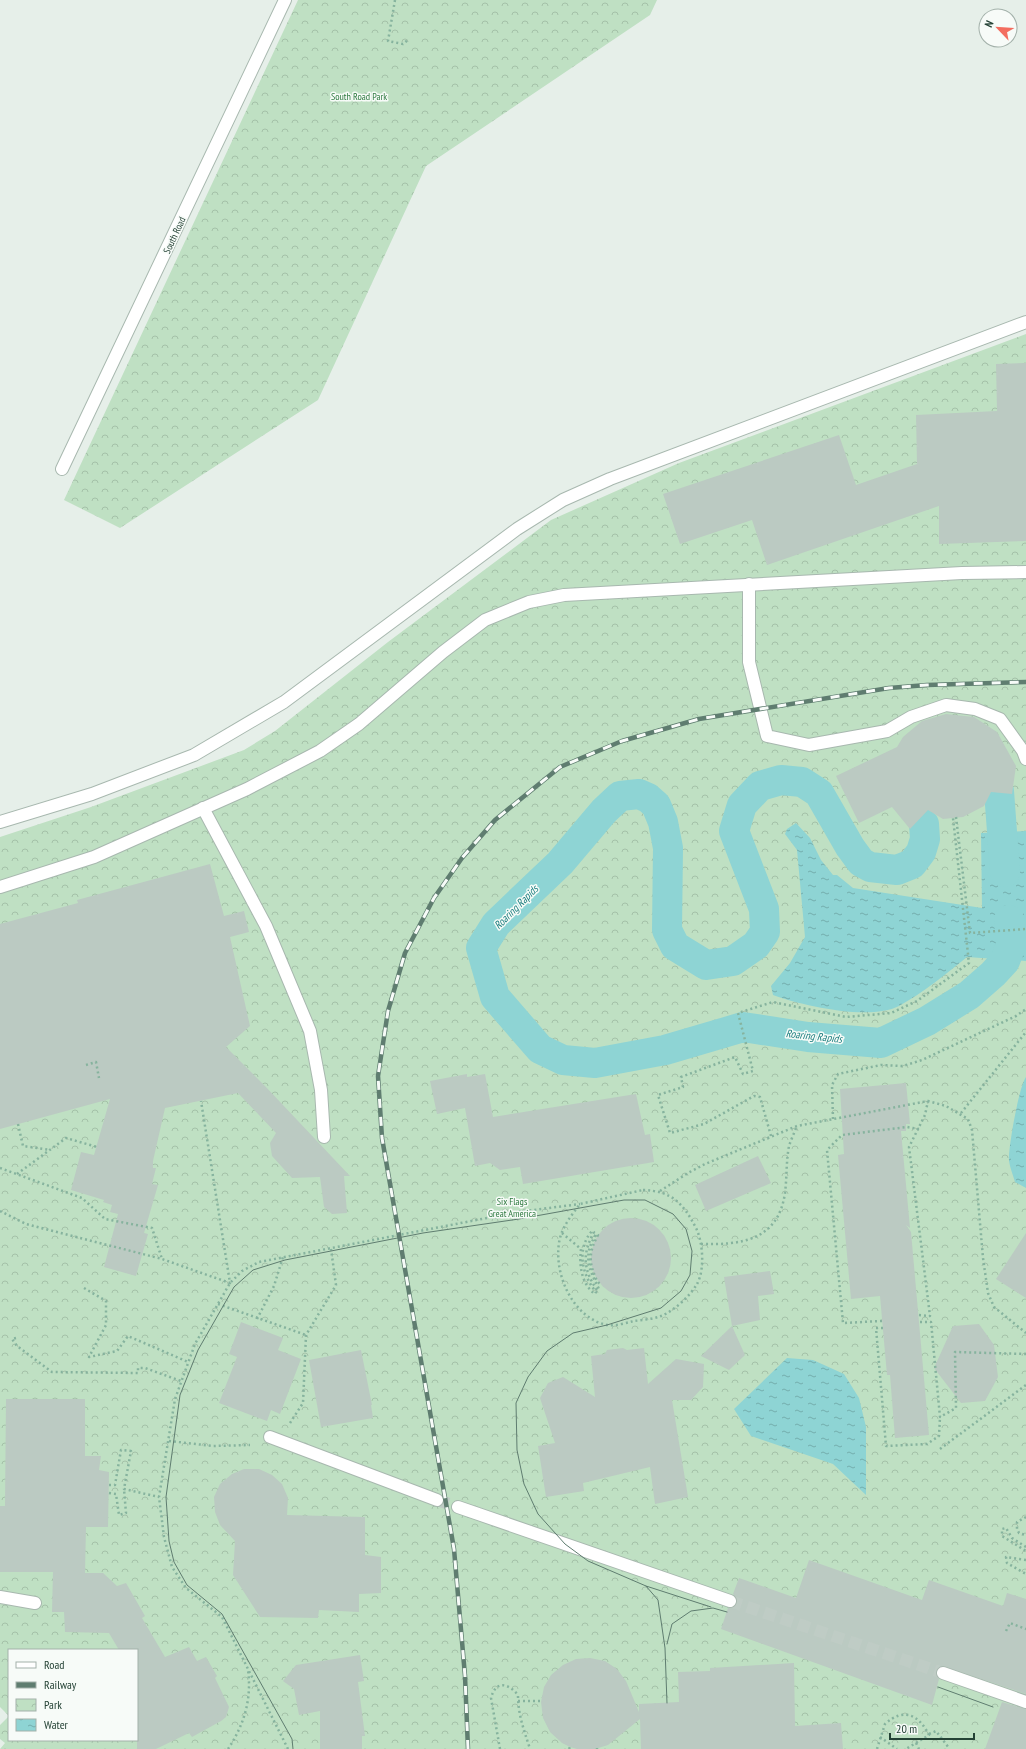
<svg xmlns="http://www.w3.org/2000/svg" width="1026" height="1749" font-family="'PT Sans Narrow',sans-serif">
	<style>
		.park { fill: url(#park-crowns); fill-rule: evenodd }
		.water { fill: url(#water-ripples) }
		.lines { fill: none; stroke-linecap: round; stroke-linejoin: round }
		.canal { stroke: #8ed4d4; stroke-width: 30 }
		.building { fill: #bbcac2 }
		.minor-tunnel { stroke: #bfccc5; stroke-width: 12; stroke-dasharray: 12 6; stroke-linecap: butt }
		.minor-casing { stroke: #a8b8af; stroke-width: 14 }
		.path { stroke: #86b39e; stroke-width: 2.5; stroke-dasharray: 2 3; stroke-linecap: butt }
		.minor { stroke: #fff; stroke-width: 12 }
		.tram { stroke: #5f7d70; stroke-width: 1 }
		.rail-casing { stroke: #5f7d70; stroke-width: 4.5 }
		.rail { stroke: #f7fbf8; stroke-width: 3; stroke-dasharray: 9; stroke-linecap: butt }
		.labels { text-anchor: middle; stroke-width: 3; stroke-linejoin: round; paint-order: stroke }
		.park-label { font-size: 10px; fill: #2d793f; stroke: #f7fbf8 }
		.street-label { font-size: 10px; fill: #244235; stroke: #f7fbf8 }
		.water-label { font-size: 11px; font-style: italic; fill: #1c7e7f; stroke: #f7fbf8 }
	</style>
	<defs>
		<pattern id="park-crowns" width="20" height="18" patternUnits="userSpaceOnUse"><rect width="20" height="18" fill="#bfe0c3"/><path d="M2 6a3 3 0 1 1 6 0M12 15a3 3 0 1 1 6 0" fill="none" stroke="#a4c1a8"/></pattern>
		<pattern id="water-ripples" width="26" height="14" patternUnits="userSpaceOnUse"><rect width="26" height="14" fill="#8ed4d4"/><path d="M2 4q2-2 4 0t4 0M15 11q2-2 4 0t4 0" fill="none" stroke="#74aead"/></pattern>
	</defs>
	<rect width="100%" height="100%" fill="#e6efe9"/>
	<g class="park">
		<path d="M 298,0 L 657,0 L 650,15 L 426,166 L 318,400 L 120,528 L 64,500 Z"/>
		<path d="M 1026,334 L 1026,1749 L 0,1749 L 5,1743 L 0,1739 L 0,1725 L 9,1716 L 0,1707 L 0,837 L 91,807 L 244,750 L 275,731 L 388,642 L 551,520 L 679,463 ZM 9,1650 L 137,1650 L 137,1740 L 9,1740 Z"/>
	</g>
	<g class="water">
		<path d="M 796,823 L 810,838 L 821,860 L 833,875 L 837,875 L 853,888 L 982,908 L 981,833 L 1026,831 L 1026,961 L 967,957 C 946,974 923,993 899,1006 C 870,1021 803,1006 773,995 L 771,986 L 790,963 L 805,937 L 797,850 L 785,834 L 787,829 Z"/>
		<path d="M 1026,1077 L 1026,1188 L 1015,1182 C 1013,1175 1010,1168 1009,1161 C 1008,1149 1019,1086 1026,1077 Z"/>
		<path d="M 787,1358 L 813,1360 L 844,1374 L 859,1398 L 866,1427 L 866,1495 L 833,1464 L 751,1436 L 734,1409 Z"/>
	</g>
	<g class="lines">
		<g class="canal">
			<path d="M 999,791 L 1005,872"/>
			<path d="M 924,824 L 925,839 L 921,852 L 912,864 L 897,870 L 870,867 L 861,862 L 850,847 L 819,793 L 802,782 L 781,780 L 760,786 L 742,805 L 734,831 L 764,909 L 765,932 L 756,945 L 733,961 L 706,965 L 675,946 L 667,930 L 668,848 L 663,822 L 656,805 L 648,798 L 639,794 L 620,796 L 604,811 L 560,863 L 496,924 L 481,948 L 495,997 L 540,1049 L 563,1060 L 595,1063 L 665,1050 L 743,1027 L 808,1037 L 881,1043 L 927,1021 L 969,995 L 993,974 L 1005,961 L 1011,945 L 1009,920"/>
		</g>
	</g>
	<g class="building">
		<path d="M 1026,363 L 1026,541 L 939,544 L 939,506 L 767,565 L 752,520 L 680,544 L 663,494 L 839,435 L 856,485 L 917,464 L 916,415 L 997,411 L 996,364 Z"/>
		<path d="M 946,714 L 974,717 L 997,732 L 1016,766 L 1012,794 L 991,792 L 984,806 L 963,817 L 943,819 L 928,810 L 910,829 L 892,807 L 859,823 L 836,776 L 897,747 L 903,737 L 922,721 Z"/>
		<path d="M 210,864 L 224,916 L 244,911 L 249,932 L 230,937 L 250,1026 L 226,1047 L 265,1086 L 350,1176 L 344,1176 L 347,1213 L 332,1214 L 324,1207 L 320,1177 L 292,1178 L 272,1156 L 270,1143 L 276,1133 L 238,1093 L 165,1108 L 153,1161 L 153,1168 L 156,1168 L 152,1184 L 158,1185 L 144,1233 L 148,1234 L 136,1276 L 104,1267 L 118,1214 L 110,1212 L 112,1205 L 103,1202 L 104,1200 L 71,1190 L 81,1152 L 94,1155 L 110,1099 L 0,1129 L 0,924 L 78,903 L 77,900 Z"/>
		<path d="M 467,1074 L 467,1077 L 485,1074 L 493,1117 L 636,1094 L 645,1135 L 650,1134 L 654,1162 L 523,1184 L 520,1167 L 500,1170 L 490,1163 L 475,1166 L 465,1108 L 437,1114 L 430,1081 Z"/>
		<path d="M 906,1083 L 910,1124 L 906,1124 L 906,1131 L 901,1131 L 910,1228 L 906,1225 L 911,1232 L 929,1435 L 895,1438 L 890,1375 L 887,1375 L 880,1296 L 851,1299 L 838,1155 L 844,1154 L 840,1089 Z"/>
		<path d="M 758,1156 L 771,1183 L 706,1211 L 695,1185 Z"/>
		<circle cx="631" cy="1258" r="40"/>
		<path d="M 1026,1233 L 1026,1298 L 996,1279 Z"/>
		<path d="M 770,1271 L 774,1294 L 758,1296 L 760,1320 L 732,1326 L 724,1277 Z"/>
		<path d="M 241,1322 L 283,1338 L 278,1350 L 301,1359 L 280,1414 L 271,1410 L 267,1421 L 219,1403 L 237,1357 L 229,1354 Z"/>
		<path d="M 979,1324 L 994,1345 L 998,1377 L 985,1401 L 961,1403 L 934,1368 L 953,1326 Z"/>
		<path d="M 732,1326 L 745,1355 L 729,1370 L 701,1356 Z"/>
		<path d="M 623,1348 L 627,1350 L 644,1348 L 648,1384 L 676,1359 L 704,1364 L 703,1387 L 691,1400 L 672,1400 L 688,1497 L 655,1504 L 650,1467 L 583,1483 L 584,1491 L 546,1497 L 538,1446 L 555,1443 L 540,1398 L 548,1383 L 563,1377 L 595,1397 L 591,1356 L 605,1354 L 607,1350 Z"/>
		<path d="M 361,1350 L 372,1405 L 371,1405 L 373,1418 L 321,1427 L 309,1360 Z"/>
		<path d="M 6,1399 L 85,1399 L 85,1456 L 101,1456 L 99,1470 L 109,1472 L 108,1527 L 86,1527 L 85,1573 L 103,1573 L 117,1586 L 126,1583 L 145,1616 L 142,1618 L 165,1657 L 189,1647 L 197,1661 L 206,1657 L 217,1676 L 215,1678 L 229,1707 L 226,1717 L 221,1721 L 192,1737 L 189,1733 L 156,1749 L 137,1749 L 137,1650 L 119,1650 L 109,1633 L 65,1632 L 64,1612 L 52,1612 L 53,1572 L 0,1572 L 0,1506 L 5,1506 Z"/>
		<path d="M 244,1469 L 259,1469 L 272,1475 L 282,1484 L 288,1498 L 287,1515 L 365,1517 L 365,1555 L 381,1557 L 381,1593 L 359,1594 L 359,1612 L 319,1610 L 318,1618 L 260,1617 L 233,1575 L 235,1541 L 220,1525 L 215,1512 L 214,1497 L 220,1484 L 232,1474 Z"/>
		<path d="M 809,1560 L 922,1600 L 929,1580 L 1003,1606 L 1007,1593 L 1026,1599 L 1026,1694 L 942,1666 L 936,1671 L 936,1675 L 939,1679 L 932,1705 L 721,1629 L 728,1608 L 735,1607 L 737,1603 L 737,1599 L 733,1594 L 739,1578 L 796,1598 Z"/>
		<path d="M 360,1655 L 364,1681 L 358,1682 L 365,1736 L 362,1736 L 362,1749 L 320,1749 L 320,1711 L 299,1715 L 294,1689 L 283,1681 L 296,1665 Z"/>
		<path d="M 590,1658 L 605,1661 L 617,1669 L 626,1681 L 639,1712 L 639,1704 L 679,1702 L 678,1672 L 710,1671 L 710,1668 L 794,1663 L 795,1726 L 841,1723 L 843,1749 L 641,1749 L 640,1719 L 608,1745 L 595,1749 L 577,1749 L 570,1747 L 562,1743 L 550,1732 L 543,1718 L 541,1702 L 544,1687 L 551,1675 L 563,1665 L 576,1659 Z"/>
		<path d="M 1002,1702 L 1026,1709 L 1026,1749 L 985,1749 Z"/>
	</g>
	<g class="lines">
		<g class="minor-tunnel">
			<path d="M 437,1500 L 458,1507"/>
			<path d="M 730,1601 L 943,1673"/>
		</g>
		<defs>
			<g id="minor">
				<path d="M 62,469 L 285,0"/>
				<path d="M 749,584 L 749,662 L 767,736 L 809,745 L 887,731 L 911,717 L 946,705 L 975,709 L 1000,719 L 1023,751 L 1026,759"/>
				<path d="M 203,808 L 266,926 L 310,1031 L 321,1090 L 324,1137"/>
				<path d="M 0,822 L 92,794 L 194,755 L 284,702 L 517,529 L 563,500 L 610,479 L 1026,322"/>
				<path d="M 0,887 L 94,857 L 247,789 L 320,751 L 359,724 L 443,652 L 485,620 L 529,602 L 564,595 L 962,573 L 1026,572"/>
				<path d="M 270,1437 L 437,1500"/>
				<path d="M 458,1507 L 730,1601"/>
				<path d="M 0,1597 L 35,1603"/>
				<path d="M 943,1673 L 1026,1702"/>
			</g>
		</defs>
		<use href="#minor" class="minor-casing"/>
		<g class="path">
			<path d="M 395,0 L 388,41 L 403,44 L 409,39"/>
			<path d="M 956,817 L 970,933 L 1026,929"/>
			<path d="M 86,1065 L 96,1062 L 99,1078"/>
			<path d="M 961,1113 L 1026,1032"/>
			<path d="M 833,1119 L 832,1085 L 838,1074 L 881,1065 L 903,1066 L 922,1060 L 1016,1016 L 1026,1009"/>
			<path d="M 18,1124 L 23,1146 L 50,1150"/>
			<path d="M 771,1136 L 760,1097 L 754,1096 L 704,1124 L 670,1133 L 658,1095 L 683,1087 L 681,1077 L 735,1057 L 743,1074 L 753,1071 L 738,1013 L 773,1002 L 846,1017 L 891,1013 L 917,1001 L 969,963 L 953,818"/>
			<path d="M 0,1168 L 82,1198 L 105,1219 L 152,1228 L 162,1259"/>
			<path d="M 17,1174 L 66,1138 L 97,1147"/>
			<path d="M 643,1190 C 672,1191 683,1203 696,1228 C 703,1242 705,1270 697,1284 C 690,1296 674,1311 661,1316 C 653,1319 643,1320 634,1321 C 626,1323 616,1326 607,1325 C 573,1318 554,1275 559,1243 C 561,1228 571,1216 580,1204 Z"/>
			<path d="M 660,1191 L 688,1173 L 705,1164 L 797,1126 L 928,1101 L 946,1106 L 968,1119 L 972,1130 L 983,1258 L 988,1293 L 994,1307 L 1026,1333"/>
			<path d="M 0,1211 L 26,1224 L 162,1259 L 230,1283 L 201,1101"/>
			<path d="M 562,1233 L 581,1249 C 579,1264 581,1284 595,1294 L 596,1292 C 582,1275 576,1249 592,1231 L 594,1232 C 582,1254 583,1269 597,1290 L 599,1289 C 588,1267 583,1256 596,1234 L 598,1235 C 590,1250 588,1260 595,1276 C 596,1280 599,1284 602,1285"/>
			<path d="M 701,1244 C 741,1245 778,1241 785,1193 C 787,1177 786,1162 789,1146 C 791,1140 794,1133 797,1126"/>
			<path d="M 84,1288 L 106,1301 L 106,1325 L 89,1357 L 117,1351 L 128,1336 L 188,1362"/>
			<path d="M 218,1304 L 306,1335"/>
			<path d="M 919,1315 L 930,1316 L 909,1147 L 925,1115 L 928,1101"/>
			<path d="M 257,1319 L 274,1286 L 283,1257"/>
			<path d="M 882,1321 L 843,1323 L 827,1150 L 842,1135 L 907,1127 L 919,1129"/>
			<path d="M 920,1322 L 931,1322 L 940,1417 L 956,1408 L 955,1352 L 1026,1354"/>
			<path d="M 883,1328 L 876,1328 L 886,1446 L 927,1444 L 939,1436 L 940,1417"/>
			<path d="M 16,1338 L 12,1339 L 17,1346 L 52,1372 L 138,1373 L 138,1368 L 145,1368 L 181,1381"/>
			<path d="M 290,1423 L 303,1403 L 306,1335 L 336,1285 L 331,1249"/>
			<path d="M 169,1441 L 213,1446 L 250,1445"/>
			<path d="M 940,1449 L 1026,1385"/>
			<path d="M 109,1485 L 115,1485 L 121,1450 L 131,1451 L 124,1489 L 159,1497"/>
			<path d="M 109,1493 L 116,1494 L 119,1515 L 126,1513 L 124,1489"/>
			<path d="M 1026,1517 L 1017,1522 L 1017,1529 L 1019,1533 L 1026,1535"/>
			<path d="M 1026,1547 L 1012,1538 L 1006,1528 L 1002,1529 L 1002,1536 L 1026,1551"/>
			<path d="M 1026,1560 L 1006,1557 L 1007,1563 L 1026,1574"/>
			<path d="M 1006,1631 L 1010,1623 L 1026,1629"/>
			<path d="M 518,1701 L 541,1701"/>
			<path d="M 929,1734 L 936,1731 L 949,1748"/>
			<path d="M 880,1737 L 897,1749"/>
			<path d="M 916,1743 L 919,1749"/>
			<path d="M 597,1748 L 597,1749"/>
			<path d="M 228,1749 C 244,1725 252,1699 248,1670"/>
			<path d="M 288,1749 L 222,1617 L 186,1588 L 172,1567 L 164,1537 L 159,1497 L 175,1399 L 195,1344 L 230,1283 L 242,1271 L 259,1262 L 518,1212 L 580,1204"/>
			<path d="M 500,1749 L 491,1698 C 496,1679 509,1684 518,1695 C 518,1715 524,1730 530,1749"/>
			<path d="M 569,1749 L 570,1747"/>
			<path d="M 877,1749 L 885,1724 C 904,1707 919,1715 929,1735 L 906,1749"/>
		</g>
		<use href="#minor" class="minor"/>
		<g class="tram">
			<path d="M 646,1586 L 711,1607"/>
			<path d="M 667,1644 L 672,1624 L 691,1611 L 713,1608 L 727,1612"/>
			<path d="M 938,1687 L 993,1707"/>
			<path d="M 293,1749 L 292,1739 L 222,1614 L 187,1585 L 174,1562 L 169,1541 L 166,1497 L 180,1395 L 198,1350 L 234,1287 L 253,1270 L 285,1260 L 423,1233 L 519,1219 L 624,1200 L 645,1200 L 673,1214 L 686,1229 L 692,1251 L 690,1275 L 681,1291 L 661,1308 L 607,1325 L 573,1333 L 547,1351 L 528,1377 L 516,1403 L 517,1450 L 524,1484 L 538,1514 L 565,1544 L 588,1561 L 646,1586 L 658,1600 L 665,1648 L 667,1703"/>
		</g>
		<defs>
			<path id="rail" d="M 468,1749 L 465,1676 L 454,1549 L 382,1138 L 378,1076 L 388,1011 L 405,953 L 434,898 L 462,858 L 495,820 L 560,767 L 622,741 L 699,719 L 889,688 L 927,685 L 1026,682"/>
		</defs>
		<use href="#rail" class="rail-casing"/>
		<use href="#rail" class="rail"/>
	</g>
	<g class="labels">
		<g class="park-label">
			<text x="359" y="100">South Road Park</text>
			<text x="512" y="1205">Six Flags<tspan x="512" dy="12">Great America</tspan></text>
		</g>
		<g class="street-label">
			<text transform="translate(174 235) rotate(-65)" y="4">South Road</text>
		</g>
		<g class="water-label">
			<text transform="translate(516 907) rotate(-45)" y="4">Roaring Rapids</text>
			<text transform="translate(814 1036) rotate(6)" y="4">Roaring Rapids</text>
		</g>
	</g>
	<rect x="8" y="1649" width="130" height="92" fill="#f7fbf8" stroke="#a3b1aa"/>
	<rect x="16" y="1662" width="20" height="6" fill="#ffffff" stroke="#a3b1aa"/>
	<text x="44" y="1669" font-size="12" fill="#244235">Road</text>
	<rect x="16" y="1682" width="20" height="6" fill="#5f7d70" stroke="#a3b1aa"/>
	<text x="44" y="1689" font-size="12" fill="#244235">Railway</text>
	<rect x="16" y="1699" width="20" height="12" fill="url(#park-crowns)" stroke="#a3b1aa"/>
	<text x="44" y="1709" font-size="12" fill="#244235">Park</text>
	<rect x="16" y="1719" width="20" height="12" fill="url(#water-ripples)" stroke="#a3b1aa"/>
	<text x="44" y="1729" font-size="12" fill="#244235">Water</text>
	<g transform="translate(998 28) rotate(295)"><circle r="19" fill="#f7fbf8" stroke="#a3b1aa"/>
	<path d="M0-3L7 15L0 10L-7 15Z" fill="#f36d5f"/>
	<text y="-6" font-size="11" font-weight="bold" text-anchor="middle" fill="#244235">N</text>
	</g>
	<path d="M890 1733v6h84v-6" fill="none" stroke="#244235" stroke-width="2"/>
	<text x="896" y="1733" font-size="12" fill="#244235" stroke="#f7fbf8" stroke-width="3" paint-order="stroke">20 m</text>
</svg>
